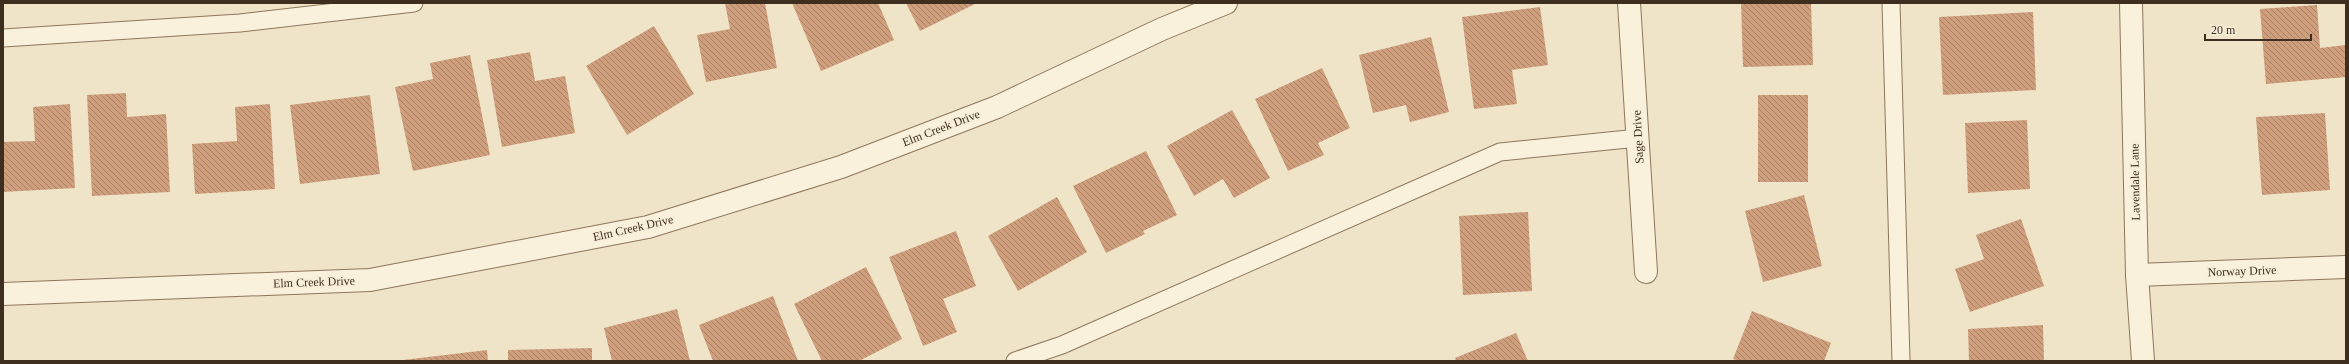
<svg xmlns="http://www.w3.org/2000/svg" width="2349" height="364" font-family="'Times New Roman',serif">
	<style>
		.building { fill: url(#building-back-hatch) }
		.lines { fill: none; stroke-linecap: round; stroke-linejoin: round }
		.service-casing { stroke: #8d765c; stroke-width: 19 }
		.minor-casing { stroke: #8d765c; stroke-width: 24 }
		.service { stroke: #faf1dc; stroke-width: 17 }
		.minor { stroke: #faf1dc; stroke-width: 22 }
		.labels { text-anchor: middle; stroke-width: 3.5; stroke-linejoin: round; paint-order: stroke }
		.street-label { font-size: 12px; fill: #3d2e20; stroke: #f7eed8 }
	</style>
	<defs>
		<pattern id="building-back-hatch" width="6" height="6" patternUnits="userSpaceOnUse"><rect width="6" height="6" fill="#cf9f7d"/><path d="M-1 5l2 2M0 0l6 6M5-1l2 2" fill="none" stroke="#a98266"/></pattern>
	</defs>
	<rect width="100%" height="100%" fill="#f0e4c8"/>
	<g class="building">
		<path d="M 725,3 L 765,3 L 777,68 L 706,82 L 697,35 L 730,29 Z"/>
		<path d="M 792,3 L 878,3 L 894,40 L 821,71 Z"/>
		<path d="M 906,3 L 977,3 L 920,31 Z"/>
		<path d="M 1741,3 L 1811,3 L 1813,65 L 1743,67 Z"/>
		<path d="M 2317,5 L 2320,48 L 2346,45 L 2346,77 L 2266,84 L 2260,9 Z"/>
		<path d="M 1540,7 L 1548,65 L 1512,70 L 1517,104 L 1474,109 L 1462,17 Z"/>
		<path d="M 2033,12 L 2036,90 L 1943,95 L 1939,17 Z"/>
		<path d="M 654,26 L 694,94 L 627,135 L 586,66 Z"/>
		<path d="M 1431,37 L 1449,112 L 1410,122 L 1406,105 L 1373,113 L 1359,55 Z"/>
		<path d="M 530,52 L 535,81 L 565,76 L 575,133 L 502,147 L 487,60 Z"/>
		<path d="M 470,55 L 490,155 L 413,171 L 395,87 L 433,79 L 430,63 Z"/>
		<path d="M 1322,68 L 1350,128 L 1318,143 L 1324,155 L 1288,171 L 1255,99 Z"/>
		<path d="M 126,93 L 127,117 L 166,114 L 170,192 L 92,196 L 87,95 Z"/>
		<path d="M 370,95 L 380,174 L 300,184 L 290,105 Z"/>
		<rect x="1758" y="95" width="50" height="87"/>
		<path d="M 70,104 L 75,188 L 3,192 L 3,142 L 35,141 L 33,107 Z"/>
		<path d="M 270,104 L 275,189 L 195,194 L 192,144 L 237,141 L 235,107 Z"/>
		<path d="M 1232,110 L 1270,178 L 1234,198 L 1223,179 L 1194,196 L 1167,146 Z"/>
		<path d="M 2325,113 L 2330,190 L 2262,195 L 2256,117 Z"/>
		<path d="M 2027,120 L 2030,189 L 1968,193 L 1965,123 Z"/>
		<path d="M 1146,151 L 1177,215 L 1143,231 L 1145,234 L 1106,253 L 1073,186 Z"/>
		<path d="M 1804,195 L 1822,266 L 1763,282 L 1745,211 Z"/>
		<path d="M 1057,197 L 1087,252 L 1018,291 L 988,236 Z"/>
		<path d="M 1528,212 L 1532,291 L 1463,295 L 1459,216 Z"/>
		<path d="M 2021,219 L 2044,286 L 1970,312 L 1955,269 L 1984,259 L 1976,235 Z"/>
		<path d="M 956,231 L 976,286 L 943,299 L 957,332 L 923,346 L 889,257 Z"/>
		<path d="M 866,267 L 902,339 L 859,361 L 822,361 L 794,304 Z"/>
		<path d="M 773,296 L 798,361 L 713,361 L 699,325 Z"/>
		<path d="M 677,309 L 690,361 L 612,361 L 604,328 Z"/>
		<path d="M 1752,311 L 1831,343 L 1824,361 L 1739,361 L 1733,359 Z"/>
		<path d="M 2043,325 L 2044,361 L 1969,361 L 1968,329 Z"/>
		<path d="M 1516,333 L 1528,361 L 1456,361 L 1455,358 Z"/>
		<path d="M 592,348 L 592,361 L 508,361 L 508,350 Z"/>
		<path d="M 487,350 L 488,361 L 403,361 L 403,360 Z"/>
	</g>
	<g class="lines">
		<defs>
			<g id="service">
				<path d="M 1891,3 L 1901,361"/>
				<path d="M 3,38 L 240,23 L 414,3"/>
				<path d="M 1015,361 L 1062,345 L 1500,152 L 1638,138"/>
			</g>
			<g id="minor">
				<path d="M 1629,3 L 1646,272"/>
				<path d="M 2131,3 L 2137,275 L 2143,361"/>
				<path d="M 2137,275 L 2346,267"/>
				<path d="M 3,294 L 370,280 L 648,227 L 841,167 L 997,107 L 1162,29 L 1226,3"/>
			</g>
		</defs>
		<use href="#service" class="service-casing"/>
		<use href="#minor" class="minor-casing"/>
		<use href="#service" class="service"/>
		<use href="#minor" class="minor"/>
	</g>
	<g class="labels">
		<g class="street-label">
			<text transform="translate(941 128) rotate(-21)" y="4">Elm Creek Drive</text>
			<text transform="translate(1638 137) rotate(-93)" y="4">Sage Drive</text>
			<text transform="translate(2135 182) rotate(-91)" y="4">Lavendale Lane</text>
			<text transform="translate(633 228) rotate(-13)" y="4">Elm Creek Drive</text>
			<text transform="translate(2242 271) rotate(-2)" y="4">Norway Drive</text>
			<text transform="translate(314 282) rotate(-2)" y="4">Elm Creek Drive</text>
		</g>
	</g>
	<rect width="2349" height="364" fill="none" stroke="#3d2e20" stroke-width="8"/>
	<path d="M2205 34v6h106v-6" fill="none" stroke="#3d2e20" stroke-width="2"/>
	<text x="2211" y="34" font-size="12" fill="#3d2e20" stroke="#f7eed8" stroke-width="3" paint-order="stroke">20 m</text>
</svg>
